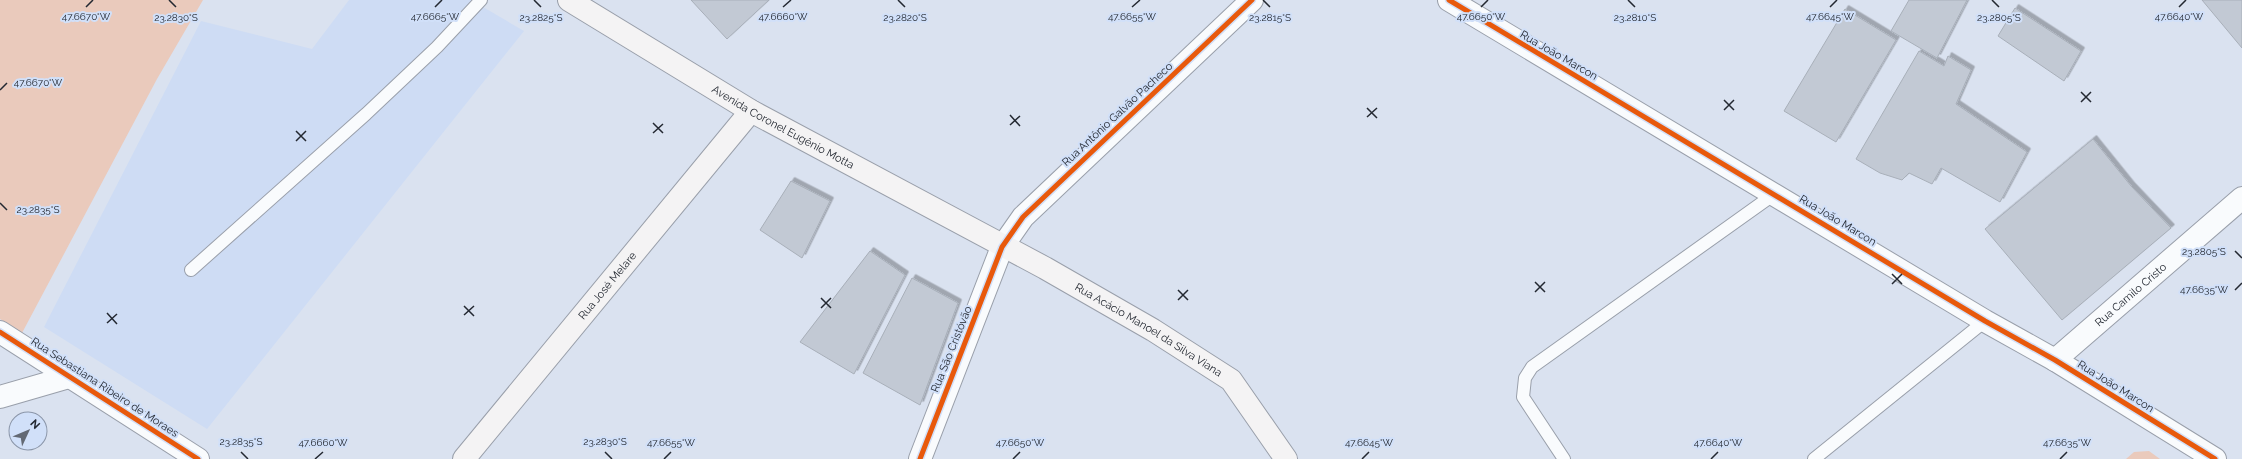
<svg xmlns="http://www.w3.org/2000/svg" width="2242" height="459" font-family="Raleway,sans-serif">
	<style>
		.built { fill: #cedcf4 }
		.green { fill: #eacabc }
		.building { fill: #c2c9d4; stroke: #a8afb9; filter: url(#shadow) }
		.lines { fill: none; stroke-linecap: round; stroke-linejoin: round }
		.service-casing { stroke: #999faa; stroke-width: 14 }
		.minor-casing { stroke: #999faa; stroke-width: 24 }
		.secondary-casing { stroke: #999faa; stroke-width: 24 }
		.service { stroke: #f9fbfd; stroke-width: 12 }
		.minor { stroke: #f9fbfd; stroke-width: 22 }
		.secondary { stroke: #f4f3f4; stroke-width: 22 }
		.cycleway-casing { stroke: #d1e0f9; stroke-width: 8 }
		.cycleway { stroke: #e8590c; stroke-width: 5 }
		.ticks { fill: none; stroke: #232831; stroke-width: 1.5 }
		.labels { text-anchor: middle; stroke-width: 4; stroke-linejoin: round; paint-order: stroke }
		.street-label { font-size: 11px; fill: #232831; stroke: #d1e0f9 }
		.ticks-label { font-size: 10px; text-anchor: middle; fill: #232831; stroke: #d1e0f9; stroke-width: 4; stroke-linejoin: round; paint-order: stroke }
	</style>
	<defs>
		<filter id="shadow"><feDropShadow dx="3.5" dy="-3.5" stdDeviation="0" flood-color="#0004"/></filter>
	</defs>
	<rect width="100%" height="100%" fill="#dae2f0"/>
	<path class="built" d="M 349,0 L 471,0 L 524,31 L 207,429 L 44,327 L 201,21 L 312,49 Z"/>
	<g class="green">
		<path d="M 0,0 L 203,0 L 157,79 L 22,333 L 0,319 Z"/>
		<path d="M 2149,451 L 2160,459 L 2126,459 L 2134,452 Z"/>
	</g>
	<g class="building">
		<path d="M 691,0 L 769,0 L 727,39 Z"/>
		<path d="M 1909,0 L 1967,0 L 1937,58 L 1891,31 Z"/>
		<path d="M 2202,0 L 2242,0 L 2242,48 Z"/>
		<path d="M 2015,8 L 2081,51 L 2064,81 L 1998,36 Z"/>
		<path d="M 1845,9 L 1896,40 L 1836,142 L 1784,111 Z"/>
		<path d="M 1919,51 L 1944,66 L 1948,56 L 1971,70 L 1956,104 L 2027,152 L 2000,202 L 1941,168 L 1932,184 L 1909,173 L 1902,180 L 1880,173 L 1856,159 Z"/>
		<path d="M 2093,139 L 2131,186 L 2171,228 L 2062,320 L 1985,229 Z"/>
		<path d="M 791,181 L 830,201 L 802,258 L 760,230 Z"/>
		<path d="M 870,251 L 905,275 L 854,374 L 800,342 Z"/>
		<path d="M 912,278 L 958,303 L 920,405 L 863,373 Z"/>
	</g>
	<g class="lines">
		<defs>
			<g id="service">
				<path d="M 191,270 L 366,114 L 437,47 L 481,0"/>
				<path d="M 1564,459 L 1523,397 L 1525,378 L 1532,367 L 1773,195"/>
				<path d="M 1814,459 L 1985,321"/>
			</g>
			<g id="minor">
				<path d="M 1449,0 L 1985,321 L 2055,360 L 2215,459"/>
				<path d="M 0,332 L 198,459"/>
				<path id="s1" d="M 2055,360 L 2242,198"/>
				<path d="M 0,397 L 69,377"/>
				<path d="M 920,459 L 1002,247 L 1023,217 L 1252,0"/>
			</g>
			<g id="secondary">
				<path id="s2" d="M 569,0 L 751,111 L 1045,268 L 1153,330 L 1231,380 L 1286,459"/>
				<path id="s3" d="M 464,459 L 751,111"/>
			</g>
		</defs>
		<use href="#service" class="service-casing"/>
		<use href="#minor" class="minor-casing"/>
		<use href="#secondary" class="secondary-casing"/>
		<use href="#service" class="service"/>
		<use href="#minor" class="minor"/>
		<use href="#secondary" class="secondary"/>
		<defs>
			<g id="cycleway">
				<path d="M 1449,0 L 1985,321 L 2055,360 L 2215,459"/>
				<path d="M 0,332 L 198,459"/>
				<path d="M 920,459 L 1002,247 L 1023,217 L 1252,0"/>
			</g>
		</defs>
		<use href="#cycleway" class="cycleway-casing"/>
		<use href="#cycleway" class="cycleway"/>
	</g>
	<path class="ticks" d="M 169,0 L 176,7M 534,0 L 541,7M 898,0 L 905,7M 1263,0 L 1270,7M 1628,0 L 1635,7M 1992,0 L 1999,7M 86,7 L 93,0M 435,7 L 442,0M 783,7 L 791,0M 1132,7 L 1140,0M 1481,7 L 1488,0M 1830,7 L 1837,0M 2179,7 L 2186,0M 0,90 L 7,83M 2081,92 L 2091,102M 1724,100 L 1734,110M 2081,102 L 2091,92M 1367,108 L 1377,118M 1724,110 L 1734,100M 1010,115 L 1020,126M 1367,117 L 1377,108M 653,123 L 663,133M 1010,125 L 1020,116M 296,131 L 306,141M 653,133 L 663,124M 296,141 L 306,131M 0,203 L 7,210M 2235,251 L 2242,258M 1892,274 L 1902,284M 1535,282 L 1545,292M 1892,284 L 1902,274M 1178,290 L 1188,300M 2235,290 L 2242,283M 1535,292 L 1545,282M 821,298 L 831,308M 1178,300 L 1188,290M 464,306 L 474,316M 821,308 L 831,298M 107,313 L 117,324M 464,315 L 474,306M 107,323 L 117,314M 241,452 L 248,459M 605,452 L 612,459M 315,459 L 323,452M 664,459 L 671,452M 1013,459 L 1020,452M 1362,459 L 1369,452M 1711,459 L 1718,452M 2060,459 L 2067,452"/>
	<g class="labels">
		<g class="street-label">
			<text transform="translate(1559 55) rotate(30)" y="4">Rua João Marcon</text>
			<text transform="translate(1117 114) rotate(-43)" y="4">Rua Antônio Galvão Pacheco</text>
			<text dy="4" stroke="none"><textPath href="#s2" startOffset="249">Avenida Coronel Eugênio Motta</textPath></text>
			<text transform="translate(1838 220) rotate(31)" y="4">Rua João Marcon</text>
			<text dy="4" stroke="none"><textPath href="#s3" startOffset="225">Rua José Melare</textPath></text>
			<text dy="4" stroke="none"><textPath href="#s1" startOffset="100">Rua Camilo Cristo</textPath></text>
			<text dy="4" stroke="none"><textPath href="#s2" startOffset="667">Rua Acácio Manoel da Silva Viana</textPath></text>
			<text transform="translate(951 349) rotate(-68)" y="4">Rua São Cristóvão</text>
			<text transform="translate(2116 386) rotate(32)" y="4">Rua João Marcon</text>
			<text transform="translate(105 387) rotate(33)" y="4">Rua Sebastiana Ribeiro de Moraes</text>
		</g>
	</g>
	<g class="ticks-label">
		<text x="86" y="20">47.6670°W</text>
		<text x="435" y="20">47.6665°W</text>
		<text x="783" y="20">47.6660°W</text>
		<text x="1132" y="20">47.6655°W</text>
		<text x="1481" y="20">47.6650°W</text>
		<text x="1830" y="20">47.6645°W</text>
		<text x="2179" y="20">47.6640°W</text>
		<text x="176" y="21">23.2830°S</text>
		<text x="541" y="21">23.2825°S</text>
		<text x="905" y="21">23.2820°S</text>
		<text x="1270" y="21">23.2815°S</text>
		<text x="1635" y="21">23.2810°S</text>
		<text x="1999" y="21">23.2805°S</text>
		<text x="38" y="86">47.6670°W</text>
		<text x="38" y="213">23.2835°S</text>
		<text x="2204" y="255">23.2805°S</text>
		<text x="2204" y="293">47.6635°W</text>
		<text x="241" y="445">23.2835°S</text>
		<text x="605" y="445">23.2830°S</text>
		<text x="323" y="446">47.6660°W</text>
		<text x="671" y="446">47.6655°W</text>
		<text x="1020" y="446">47.6650°W</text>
		<text x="1369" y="446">47.6645°W</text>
		<text x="1718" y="446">47.6640°W</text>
		<text x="2067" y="446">47.6635°W</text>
	</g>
	<g transform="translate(28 431) rotate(46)"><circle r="19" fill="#d1e0f9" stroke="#8b96a9"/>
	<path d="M0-3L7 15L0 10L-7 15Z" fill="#636974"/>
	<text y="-6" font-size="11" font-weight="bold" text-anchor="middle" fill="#232831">N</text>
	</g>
</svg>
